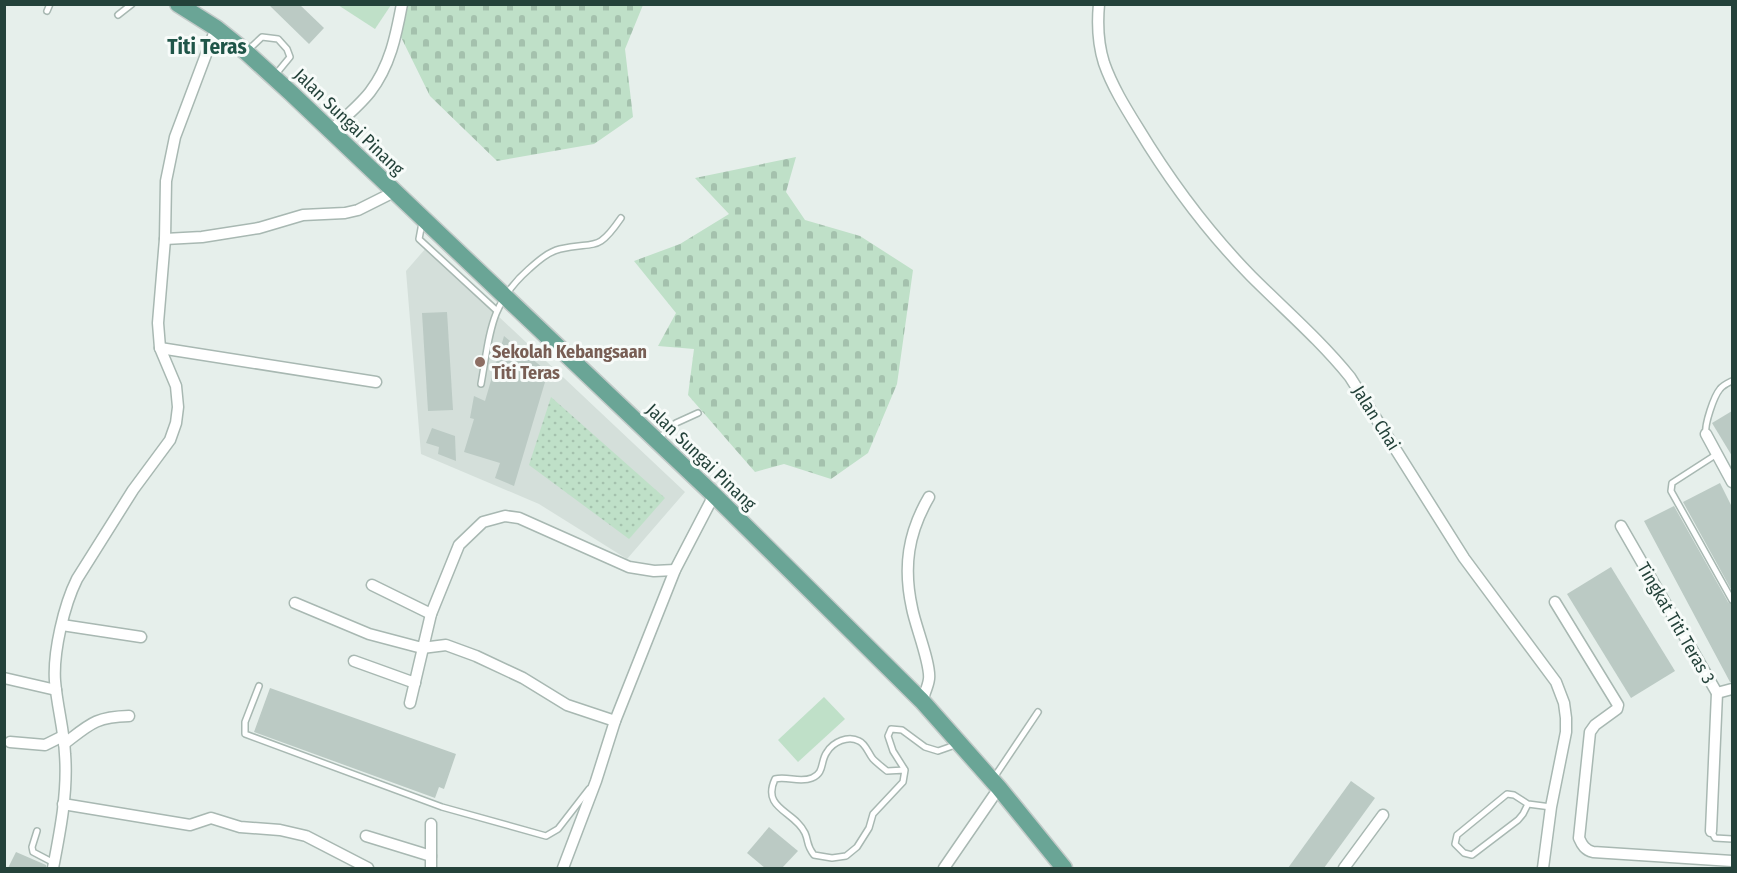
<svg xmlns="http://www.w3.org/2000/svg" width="1737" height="873" font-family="'Fira Sans Condensed',sans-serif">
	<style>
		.built { fill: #d4dfda }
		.grass { fill: url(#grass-dots) }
		.cemetery { fill: url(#cemetery-stones) }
		.green { fill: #bfe0c8 }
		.building { fill: #bbcac4 }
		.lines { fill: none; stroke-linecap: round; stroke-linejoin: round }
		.lane-casing { stroke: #a8b8b2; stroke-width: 8 }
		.street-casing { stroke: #a8b8b2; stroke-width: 13 }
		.primary-casing { stroke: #c2cac8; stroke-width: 19 }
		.lane { stroke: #fff; stroke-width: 5 }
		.street { stroke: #fff; stroke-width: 10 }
		.primary { stroke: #6aa596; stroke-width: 16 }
		.education-dot { fill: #8d6e63; stroke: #f7fbf9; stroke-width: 2 }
		.labels { text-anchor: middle; stroke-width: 6; stroke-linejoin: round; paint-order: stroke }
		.street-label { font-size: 18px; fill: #24423a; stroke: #f7fbf9 }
		.education-label { font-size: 18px; font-weight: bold; fill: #785e54; stroke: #f7fbf9; text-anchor: start }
		.quarter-label { font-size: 21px; font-weight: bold; fill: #1f5548; stroke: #f7fbf9 }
	</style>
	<defs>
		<pattern id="grass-dots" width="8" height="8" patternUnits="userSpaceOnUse" patternTransform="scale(1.5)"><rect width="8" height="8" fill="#bfe0c8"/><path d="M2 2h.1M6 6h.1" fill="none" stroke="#a4c1ad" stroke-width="1.8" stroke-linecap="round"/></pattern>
		<pattern id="cemetery-stones" width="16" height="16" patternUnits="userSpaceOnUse" patternTransform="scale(1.5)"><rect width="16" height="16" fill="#bfe0c8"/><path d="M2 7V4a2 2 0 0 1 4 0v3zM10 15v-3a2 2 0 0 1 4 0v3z" fill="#a4c1ad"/></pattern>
	</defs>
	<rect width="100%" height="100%" fill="#e6efeb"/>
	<path class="built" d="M 426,248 L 685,492 L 627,559 L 539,504 L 421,454 L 406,271 Z"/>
	<path class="grass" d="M 551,397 L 665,498 L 629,539 L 529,465 Z"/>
	<g class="cemetery">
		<path d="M 400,5 L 643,5 L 625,49 L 633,117 L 594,144 L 497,161 L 430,96 L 398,31 Z"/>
		<path d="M 796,157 L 786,192 L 805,220 L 860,236 L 913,270 L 897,384 L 868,453 L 831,479 L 784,464 L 755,472 L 688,395 L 694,349 L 658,346 L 676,313 L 634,261 L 680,244 L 729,214 L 695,178 Z"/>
	</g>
	<g class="green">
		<path d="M 338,5 L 391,5 L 375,29 Z"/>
		<path d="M 824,697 L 845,719 L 798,762 L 778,740 Z"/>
	</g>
	<g class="building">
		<path d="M 268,4 L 299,4 L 324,28 L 309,44 Z"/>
		<path d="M 447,312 L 453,410 L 428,411 L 422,313 Z"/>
		<path d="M 504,336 L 548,372 L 514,486 L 495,478 L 500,463 L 464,452 L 474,419 L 470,418 L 474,396 L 485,401 Z"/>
		<path d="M 1732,411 L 1732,456 L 1712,423 Z"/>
		<path d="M 432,428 L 455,436 L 456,461 L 438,454 L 439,447 L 426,443 Z"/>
		<path d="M 1720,483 L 1732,507 L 1732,591 L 1683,502 Z"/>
		<path d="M 1674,506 L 1728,602 L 1732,605 L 1732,682 L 1730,682 L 1644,521 Z"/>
		<path d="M 1611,567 L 1675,671 L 1631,698 L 1567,594 Z"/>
		<path d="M 270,688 L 456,754 L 444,789 L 439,787 L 435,798 L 254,732 Z"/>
		<path d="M 1351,781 L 1375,798 L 1324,868 L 1288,868 Z"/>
		<path d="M 769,827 L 798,851 L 782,868 L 765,868 L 747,853 Z"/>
		<path d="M 16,852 L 46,865 L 46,868 L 8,868 Z"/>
	</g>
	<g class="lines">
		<defs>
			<g id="lane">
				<path d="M 47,11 L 50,4"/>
				<path d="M 118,15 L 132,4"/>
				<path d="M 247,51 L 262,37 L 278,39 L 287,49 L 290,57 L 276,74"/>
				<path d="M 422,223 L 419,239 L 496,310"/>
				<path d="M 481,384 C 490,335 489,304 529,269 C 538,261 548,252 560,249 C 596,241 597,253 621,218"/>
				<path d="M 1706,434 C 1704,425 1714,396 1720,389 C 1723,385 1728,383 1732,381"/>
				<path d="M 659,438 L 676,423 L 698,413"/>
				<path d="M 1717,454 L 1672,483 L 1671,491 L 1732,600"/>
				<path d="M 259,686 L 245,722 L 245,734 L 442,807 L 546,836 L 558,829 L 589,789"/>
				<path d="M 905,770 L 887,771 C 882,767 877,763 873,759 C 868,753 866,744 859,741 C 848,735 833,742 827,752 C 820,761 825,773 812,778 C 800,783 787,776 775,779 C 761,809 795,811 805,833 C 809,842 806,845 814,855 L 832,858 L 846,856 L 857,847 L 869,828 L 873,814 L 903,782 L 905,770 L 893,751 L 888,736 L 891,729 L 902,730 L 925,747 L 938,751 L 958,744"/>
				<path d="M 993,779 L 1038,712"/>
				<path d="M 1528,804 L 1523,814 L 1518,820 L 1472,855 L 1464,853 L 1455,844 L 1457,835 L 1507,794 L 1514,795 L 1528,804 L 1551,807"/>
				<path d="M 37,831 L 32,847 L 33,852 L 54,863"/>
				<path d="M 1711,831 L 1715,838 L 1732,839"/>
			</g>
			<g id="street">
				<path d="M 1099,4 C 1097,25 1098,44 1104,63 C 1112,86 1125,107 1138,128 C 1170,181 1208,232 1251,276 C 1285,310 1320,340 1350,377 L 1464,558 L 1556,682 L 1564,703 L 1566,718 L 1566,732 L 1551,807 L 1543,868"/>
				<path d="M 330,131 C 343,119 359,106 370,92 C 390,66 396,36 402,4"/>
				<path d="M 165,239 L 202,237 L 259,228 L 303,215 L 345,213 L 358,210 L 394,192"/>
				<path d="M 160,348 L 376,382"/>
				<path d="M 1706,434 L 1732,482"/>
				<path d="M 1621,526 L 1717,693 L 1711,831"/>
				<path d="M 372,585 L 431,614"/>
				<path d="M 1555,602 L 1618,705 L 1617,709 L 1595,725 L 1590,732 L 1579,838 C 1582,845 1585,850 1593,852 L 1732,861"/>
				<path d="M 295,603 L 369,634 L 422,648 L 446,645 L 476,656 L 523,678 L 567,705 L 615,721"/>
				<path d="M 62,625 L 141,637"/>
				<path d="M 354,661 L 415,683"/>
				<path d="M 4,678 L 56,690"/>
				<path d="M 1717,693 L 1732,689"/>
				<path d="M 922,701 C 924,694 928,687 929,679 C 931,664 915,625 912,608 C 903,567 908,533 929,497"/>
				<path d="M 410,703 L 431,614 L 459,545 L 483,522 L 505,516 L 519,518 L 629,567 L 654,571 L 675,570"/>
				<path d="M 10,742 L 45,745 L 63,736"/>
				<path d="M 64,744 C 90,724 95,717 129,716"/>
				<path d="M 63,804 L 184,824 L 190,825 L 211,818 L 240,827 L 280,830 L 306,836 L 368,868"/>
				<path d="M 366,836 L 431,856"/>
				<path d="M 53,868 C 60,832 68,792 65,754 C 64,730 57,706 55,681 C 53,652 64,605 77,579 L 133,490 L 170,440 L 176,423 L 178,407 L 176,386 L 160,348 L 158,323 L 165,239 L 166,181 L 175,137 L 216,28"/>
				<path d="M 431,868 L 431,824"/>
				<path d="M 563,868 L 596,781 L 615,721 L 675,570 L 714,495"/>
				<path d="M 944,868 L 999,788"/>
				<path d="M 1344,868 L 1383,815"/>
			</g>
			<path id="primary" d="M 178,4 L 216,28 L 246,52 L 291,93 L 714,495 L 922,701 L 999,788 L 1064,868"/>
		</defs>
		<use href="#lane" class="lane-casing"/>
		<use href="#street" class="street-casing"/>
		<use href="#primary" class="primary-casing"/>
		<use href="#lane" class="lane"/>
		<use href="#street" class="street"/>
		<use href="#primary" class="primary"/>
	</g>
	<circle class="education-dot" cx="480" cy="362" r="6"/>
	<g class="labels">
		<g class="street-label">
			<text transform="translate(349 122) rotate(44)" y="6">Jalan Sungai Pinang</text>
			<text transform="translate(1376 418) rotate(58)" y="6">Jalan Chai</text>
			<text transform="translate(701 457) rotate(44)" y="6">Jalan Sungai Pinang</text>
			<text transform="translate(1676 623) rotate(60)" y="6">Tingkat Titi Teras 3</text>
		</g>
		<g class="education-label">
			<text x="492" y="358">Sekolah Kebangsaan<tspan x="492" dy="21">Titi Teras</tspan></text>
		</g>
		<g class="quarter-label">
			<text x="207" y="54">Titi Teras</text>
		</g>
	</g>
	<rect width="1737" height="873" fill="none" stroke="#24423a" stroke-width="12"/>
</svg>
